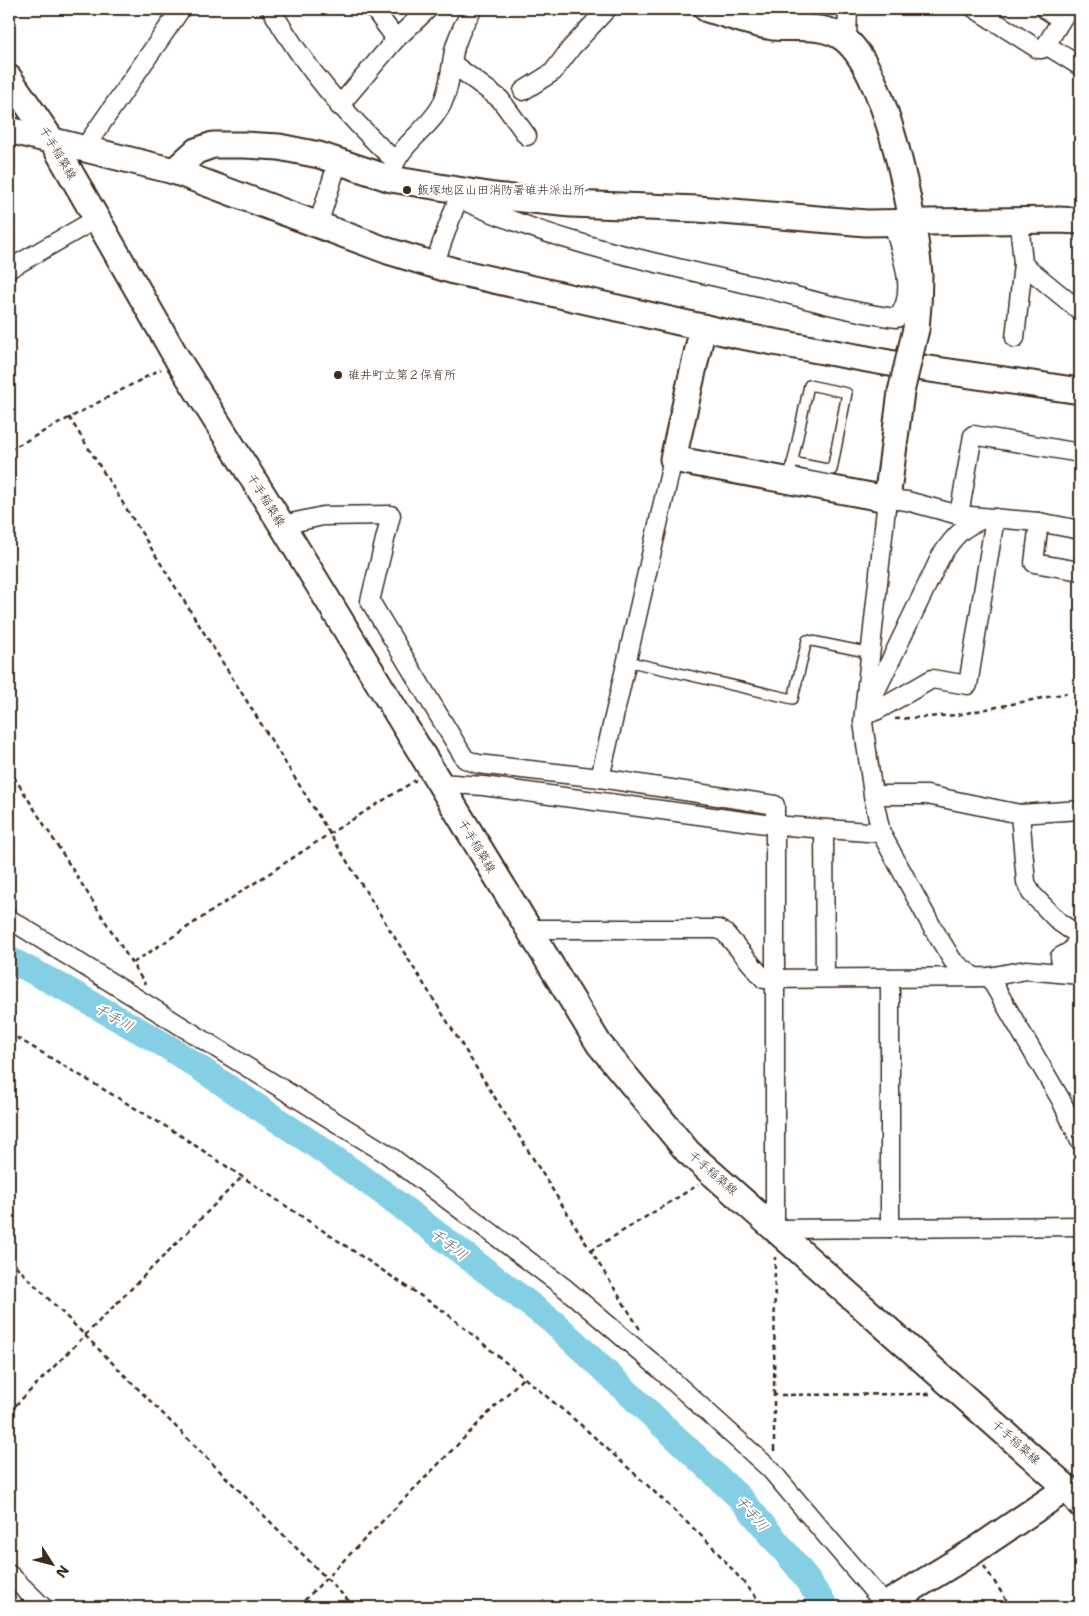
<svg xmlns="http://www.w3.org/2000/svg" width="1089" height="1616" font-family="'Shantell Sans','Klee One',sans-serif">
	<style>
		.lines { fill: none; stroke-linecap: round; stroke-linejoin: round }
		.river { stroke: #85cfe5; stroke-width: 26 }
		.lane-casing { stroke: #3b2a1e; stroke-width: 12 }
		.street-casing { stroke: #3b2a1e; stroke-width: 21 }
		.secondary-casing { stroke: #3b2a1e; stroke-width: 29 }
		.path { stroke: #3b2a1e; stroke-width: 2.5; stroke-dasharray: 5 4; stroke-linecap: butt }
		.lane { stroke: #fff; stroke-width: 9 }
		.street { stroke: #fff; stroke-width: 18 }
		.secondary { stroke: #fff; stroke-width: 25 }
		.secondary-bridge-casing { stroke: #3b2a1e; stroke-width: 29; stroke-linecap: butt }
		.secondary-bridge { stroke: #fff; stroke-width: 25 }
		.poi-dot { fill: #3b2a1e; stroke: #fff; stroke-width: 2 }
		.labels { text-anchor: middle; stroke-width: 4; stroke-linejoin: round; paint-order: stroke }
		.street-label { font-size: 12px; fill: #3b2a1e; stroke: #fff }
		.poi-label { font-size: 12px; fill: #3b2a1e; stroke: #fff; text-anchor: start }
		.water-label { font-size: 14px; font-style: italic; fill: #515c5a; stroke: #fff }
	</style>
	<rect width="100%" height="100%" fill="#fff"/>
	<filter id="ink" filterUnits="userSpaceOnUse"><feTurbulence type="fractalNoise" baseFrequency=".02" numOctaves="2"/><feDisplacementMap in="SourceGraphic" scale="10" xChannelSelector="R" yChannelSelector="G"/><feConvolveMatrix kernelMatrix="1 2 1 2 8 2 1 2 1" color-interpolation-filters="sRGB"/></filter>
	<g filter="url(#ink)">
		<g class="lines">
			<path class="river" d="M 9,959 L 66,989 L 168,1047 L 315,1145 L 385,1194 L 553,1322 L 741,1499 L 798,1567 L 826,1607"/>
			<defs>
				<g id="lane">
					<path d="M 789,479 L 809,385 L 847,393 L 832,470 L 792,462"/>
					<path d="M 626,661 L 793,699 L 807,640 L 871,653"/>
				</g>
				<g id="street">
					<path d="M 271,9 C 305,68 345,114 395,161"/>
					<path d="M 374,9 L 396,39"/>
					<path d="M 975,9 L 1038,49 L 1042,49 L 1046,45"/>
					<path d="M 1045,9 L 1061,19"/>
					<path d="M 1068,9 L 1046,45 L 1080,66"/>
					<path d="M 847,40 L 848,9"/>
					<path d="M 453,64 L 500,99 L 527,136"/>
					<path d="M 523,91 L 553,72 L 571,48 L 607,9"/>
					<path d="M 339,106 L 396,39 L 428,9"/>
					<path d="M 85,147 L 181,9"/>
					<path d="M 392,172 C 398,145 430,129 442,104 C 451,86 450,66 455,47 C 459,33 465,21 473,9"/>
					<path d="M 458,198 C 552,242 656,263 756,286 C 802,297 851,313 897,318 C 917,296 903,259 896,234"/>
					<path d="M 1019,220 L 1023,264 L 1080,311"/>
					<path d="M 318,225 L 338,161"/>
					<path d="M 434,265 L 461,190"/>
					<path d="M 9,269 L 96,219"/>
					<path d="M 1015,338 L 1023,264"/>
					<path d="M 959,515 L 973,435 L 1080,453"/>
					<path d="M 1039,522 L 1034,563 L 1080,571"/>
					<path d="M 282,525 L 323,516 L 391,515 L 370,601 L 465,759 L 478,764 L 600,778 L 775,805 L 775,1228"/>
					<path d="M 870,703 L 941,556 C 955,535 962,527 986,518"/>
					<path d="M 864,715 L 878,710 L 932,679 L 968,685 L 995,518"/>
					<path d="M 600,778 L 673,459"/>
					<path d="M 439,783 L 483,786 L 773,825 L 881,833"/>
					<path d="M 873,795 L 927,795 L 1020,814 L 1080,810"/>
					<path d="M 1020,814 L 1026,882 L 1031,893 L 1059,922 L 1069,929 L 1080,933"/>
					<path d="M 824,829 L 825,978"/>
					<path d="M 9,919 L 387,1154 L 566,1289 L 653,1363 L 770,1469 L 885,1605"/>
					<path d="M 527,929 L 718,929 L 725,933 L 764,979 L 989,977 L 1026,970 L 1080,975"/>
					<path d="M 1080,934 L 1072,950 L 1060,957 L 1061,963 L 1080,968"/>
					<path d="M 974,977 L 953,961 L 931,925 L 881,833 L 873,795 L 863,722 L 887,499 L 907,501 L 959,515 L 1039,522 L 1080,530"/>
					<path d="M 989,977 L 1061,1100 L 1080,1141"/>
					<path d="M 890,1228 L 1080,1226"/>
					<path d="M 778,1229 L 890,1228 L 890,978"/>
					<path d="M 9,1574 L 43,1607"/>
				</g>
				<g id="secondary">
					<path d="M 707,9 C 729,15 751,24 773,27 C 796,29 820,24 840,36 C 886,63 916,224 919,276 C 919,294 918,311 916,329"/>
					<path d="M 9,78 L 51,139 L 178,360 L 282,525 L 599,1044 L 688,1152 L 1067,1488 L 1080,1504"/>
					<path d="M 9,130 L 174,171 L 388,251 L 454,271 L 741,336 L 889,363 L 1080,391"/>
					<path d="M 174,171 L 196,151 L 213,145 L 244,145 L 279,147 L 319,155 L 391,179 L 494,196 L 571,204 L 698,209 L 866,223 L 1057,220 L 1080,221"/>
					<path d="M 703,327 L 673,459 L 887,499 L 901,392"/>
					<path d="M 882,1607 L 974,1551 L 1067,1488"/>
				</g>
			</defs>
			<use href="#lane" class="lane-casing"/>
			<use href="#street" class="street-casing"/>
			<use href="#secondary" class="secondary-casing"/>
			<g class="path">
				<path d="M 69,417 L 641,1331"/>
				<path d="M 9,450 L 161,369"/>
				<path d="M 895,719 L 957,715 L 1067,693"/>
				<path d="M 9,769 L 145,984"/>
				<path d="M 133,963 L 329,834 L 416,780"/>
				<path d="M 9,1033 L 175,1132 L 445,1312 L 581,1425 L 646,1484 L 711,1545 L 765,1607"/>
				<path d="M 590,1251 L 698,1185"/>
				<path d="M 9,1259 L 355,1607"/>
				<path d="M 774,1395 L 775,1257"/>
				<path d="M 9,1412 L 242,1177"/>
				<path d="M 774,1451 L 774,1395 L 930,1394"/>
				<path d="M 984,1566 L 1011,1607"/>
				<path d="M 298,1607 L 524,1377"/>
			</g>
			<use href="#lane" class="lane"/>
			<use href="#street" class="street"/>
			<use href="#secondary" class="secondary"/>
			<defs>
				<path id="secondary-bridge" d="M 901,392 L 916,329"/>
			</defs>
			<use href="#secondary-bridge" class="secondary-bridge-casing"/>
			<use href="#secondary-bridge" class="secondary-bridge"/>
		</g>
	</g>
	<g class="poi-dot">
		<circle cx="407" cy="190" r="5"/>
		<circle cx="338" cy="375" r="5"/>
	</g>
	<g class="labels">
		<g class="street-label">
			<text transform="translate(58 153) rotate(59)" y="4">千手稲築線</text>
			<text transform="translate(266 500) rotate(58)" y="4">千手稲築線</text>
			<text transform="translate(477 846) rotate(59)" y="4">千手稲築線</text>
			<text transform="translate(713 1173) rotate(41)" y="4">千手稲築線</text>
			<text transform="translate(1016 1442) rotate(42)" y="4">千手稲築線</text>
		</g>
		<g class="poi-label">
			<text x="417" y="194">飯塚地区山田消防署碓井派出所</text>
			<text x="348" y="379">碓井町立第２保育所</text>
		</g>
		<g class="water-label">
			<text transform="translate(114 1017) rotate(29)" y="5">千手川</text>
			<text transform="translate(449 1244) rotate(37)" y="5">千手川</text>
			<text transform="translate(752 1513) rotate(49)" y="5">千手川</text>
		</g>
	</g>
	<rect width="1089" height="1616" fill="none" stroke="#fff" stroke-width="30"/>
	<rect x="15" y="15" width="1059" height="1586" fill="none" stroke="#3b2a1e" stroke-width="2" filter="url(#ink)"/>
	<g transform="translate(52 1564) rotate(126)" stroke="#ffffff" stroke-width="4" paint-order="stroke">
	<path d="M0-4L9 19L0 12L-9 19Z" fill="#3b2a1e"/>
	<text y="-8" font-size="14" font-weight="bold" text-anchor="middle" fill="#3b2a1e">N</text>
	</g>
</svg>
